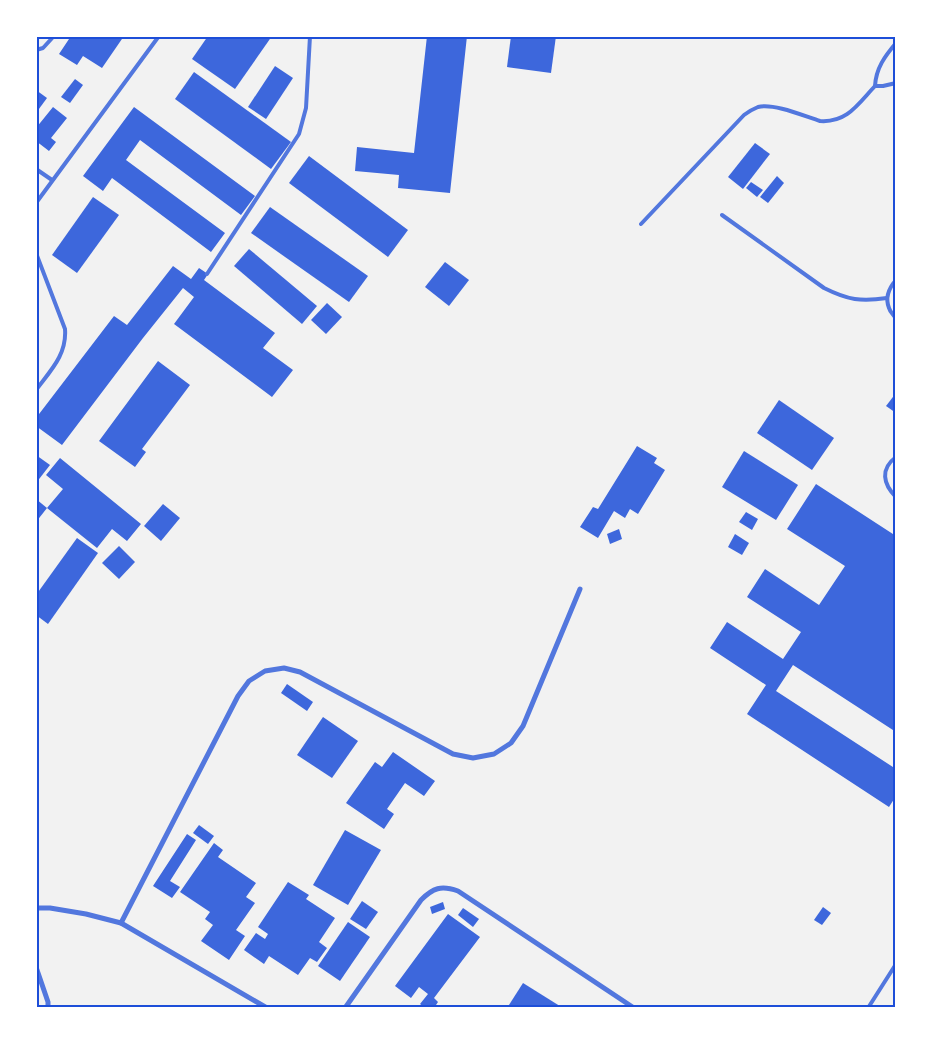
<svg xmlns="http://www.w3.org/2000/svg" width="932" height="1044" font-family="'Archivo Narrow',sans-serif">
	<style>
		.building { fill: #3d67dc }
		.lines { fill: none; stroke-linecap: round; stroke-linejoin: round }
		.service { stroke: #5277de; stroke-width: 4 }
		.minor { stroke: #5277de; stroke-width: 5 }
		.neatline { fill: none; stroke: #1d4ed8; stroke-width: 2 }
	</style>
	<rect width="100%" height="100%" fill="#f2f2f2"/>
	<g class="building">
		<path d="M 71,36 L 124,36 L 102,68 L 83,56 L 77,65 L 59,54 Z"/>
		<path d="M 208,36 L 272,36 L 235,89 L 192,59 Z"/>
		<path d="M 427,36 L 467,36 L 450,193 L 398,188 L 399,175 L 355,171 L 357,147 L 414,153 Z"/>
		<path d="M 511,36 L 556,36 L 551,73 L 507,67 Z"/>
		<path d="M 275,66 L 293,78 L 266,119 L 248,107 Z"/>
		<path d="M 194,72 L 291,142 L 271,169 L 175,99 Z"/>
		<path d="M 75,79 L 83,85 L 70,103 L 61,97 Z"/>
		<path d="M 36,90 L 47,98 L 36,113 Z"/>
		<path d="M 53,107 L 67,118 L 51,138 L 56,142 L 49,151 L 36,141 L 36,128 Z"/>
		<path d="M 134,107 L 255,196 L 241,215 L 140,140 L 126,160 L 225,233 L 211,252 L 112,178 L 103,191 L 83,176 Z"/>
		<path d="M 755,143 L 770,154 L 743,189 L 728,177 Z"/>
		<path d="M 309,156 L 408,230 L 388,257 L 289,183 Z"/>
		<path d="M 777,176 L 784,183 L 768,203 L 760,197 Z"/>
		<path d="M 751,182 L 763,190 L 757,197 L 746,188 Z"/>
		<path d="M 93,197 L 119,215 L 77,273 L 52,255 Z"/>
		<path d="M 270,207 L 368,276 L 349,302 L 251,233 Z"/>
		<path d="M 249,249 L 317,306 L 302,324 L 234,266 Z"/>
		<path d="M 445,262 L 469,280 L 449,306 L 425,287 Z"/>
		<path d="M 173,266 L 191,279 L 199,268 L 208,274 L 204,280 L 275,333 L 263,348 L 293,370 L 272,397 L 174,324 L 194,297 L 183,288 L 143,338 L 62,445 L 36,426 L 36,418 L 114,316 L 127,325 Z"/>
		<path d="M 327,303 L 342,317 L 326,334 L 311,320 Z"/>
		<path d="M 158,361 L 190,385 L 142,449 L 146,452 L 135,467 L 99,441 Z"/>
		<path d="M 896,393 L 896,413 L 886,406 Z"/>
		<path d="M 779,400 L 834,438 L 812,470 L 757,433 Z"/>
		<path d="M 637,446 L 657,458 L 654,463 L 665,470 L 638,514 L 630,509 L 625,518 L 614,511 L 598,538 L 580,527 L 593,507 L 598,509 Z"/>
		<path d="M 744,451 L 798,485 L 776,520 L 722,487 Z"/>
		<path d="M 36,455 L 50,465 L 36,483 Z"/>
		<path d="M 60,458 L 141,524 L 127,541 L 112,529 L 97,548 L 47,508 L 63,489 L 46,475 Z"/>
		<path d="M 816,484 L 896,536 L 896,732 L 793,665 L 776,691 L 896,769 L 896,796 L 889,807 L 747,714 L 766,685 L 710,648 L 727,622 L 783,659 L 801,632 L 747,597 L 765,569 L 819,605 L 845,566 L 787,529 Z"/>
		<path d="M 36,499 L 47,508 L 36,522 Z"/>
		<path d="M 163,504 L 180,518 L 161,541 L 144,526 Z"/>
		<path d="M 746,512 L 758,519 L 752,530 L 739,522 Z"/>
		<path d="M 619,529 L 622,539 L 610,544 L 607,534 Z"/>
		<path d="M 735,534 L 749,543 L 742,555 L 728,547 Z"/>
		<path d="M 77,538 L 98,553 L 48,624 L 36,615 L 36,595 Z"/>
		<path d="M 119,546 L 135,562 L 119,579 L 102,563 Z"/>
		<path d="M 287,684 L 313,702 L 307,711 L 281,693 Z"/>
		<path d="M 323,717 L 358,741 L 332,778 L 297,755 Z"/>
		<path d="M 393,752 L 435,781 L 424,796 L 405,783 L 387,809 L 394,814 L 384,829 L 346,803 L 375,762 L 382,767 Z"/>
		<path d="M 199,825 L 214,836 L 208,844 L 193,833 Z"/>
		<path d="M 345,830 L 381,850 L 348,905 L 313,885 Z"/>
		<path d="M 187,834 L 196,840 L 170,881 L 180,887 L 172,898 L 153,886 Z"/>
		<path d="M 214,843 L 223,850 L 218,857 L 256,883 L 246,897 L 255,903 L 236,930 L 245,936 L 229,960 L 201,941 L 213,925 L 205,919 L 210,912 L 180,892 Z"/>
		<path d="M 288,882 L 309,895 L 306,899 L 335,918 L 319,942 L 327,948 L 317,962 L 310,958 L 298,975 L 269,956 L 264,964 L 244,950 L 256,933 L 265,939 L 268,934 L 258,927 Z"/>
		<path d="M 362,901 L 378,912 L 366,929 L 350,919 Z"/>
		<path d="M 443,902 L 445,909 L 432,914 L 430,907 Z"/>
		<path d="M 823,907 L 831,913 L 822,925 L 814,920 Z"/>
		<path d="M 463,908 L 479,919 L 473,927 L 458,915 Z"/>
		<path d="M 448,914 L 480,937 L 434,998 L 438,1002 L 434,1008 L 425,1008 L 420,1004 L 428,994 L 419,987 L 411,998 L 395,986 Z"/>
		<path d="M 348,922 L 370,937 L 340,981 L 318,966 Z"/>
		<path d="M 523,983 L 563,1008 L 507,1008 Z"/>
	</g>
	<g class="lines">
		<g class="service">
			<path d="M 896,43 C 885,56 876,68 875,86 L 883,86 L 896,83"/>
			<path d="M 36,50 L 43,48 L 54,36"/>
			<path d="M 36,169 L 52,180"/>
			<path d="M 36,203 L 159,36"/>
			<path d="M 722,215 L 824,288 C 848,300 861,302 887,298"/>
			<path d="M 641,224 L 744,115 C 748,112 753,109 758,107 C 774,103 804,116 820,121 C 847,123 858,104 875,86"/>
			<path d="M 36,253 L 65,329 C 67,355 50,371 36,390"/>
			<path d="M 207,274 L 299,134 L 306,108 L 310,36"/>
			<path d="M 896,280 C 889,288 885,298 889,308 C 890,312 894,315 896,319"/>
			<path d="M 896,457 C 880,469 883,484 896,497"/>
			<path d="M 868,1008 L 896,964"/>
		</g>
		<g class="minor">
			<path d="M 36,908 L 50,908 L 86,914 L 121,923 L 267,1008"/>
			<path d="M 121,923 L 238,696 L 249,681 L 265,671 L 284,668 L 300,672 L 453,754 L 473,758 L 494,754 L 511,743 L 523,726 L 580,589"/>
			<path d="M 36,967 L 48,1002 L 48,1008"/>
			<path d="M 345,1008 L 421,900 C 433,888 441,885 458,891 L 634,1008"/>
		</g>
	</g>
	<rect width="932" height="1044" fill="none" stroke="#ffffff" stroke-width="75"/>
	<rect x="38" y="38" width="856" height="968" class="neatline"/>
</svg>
